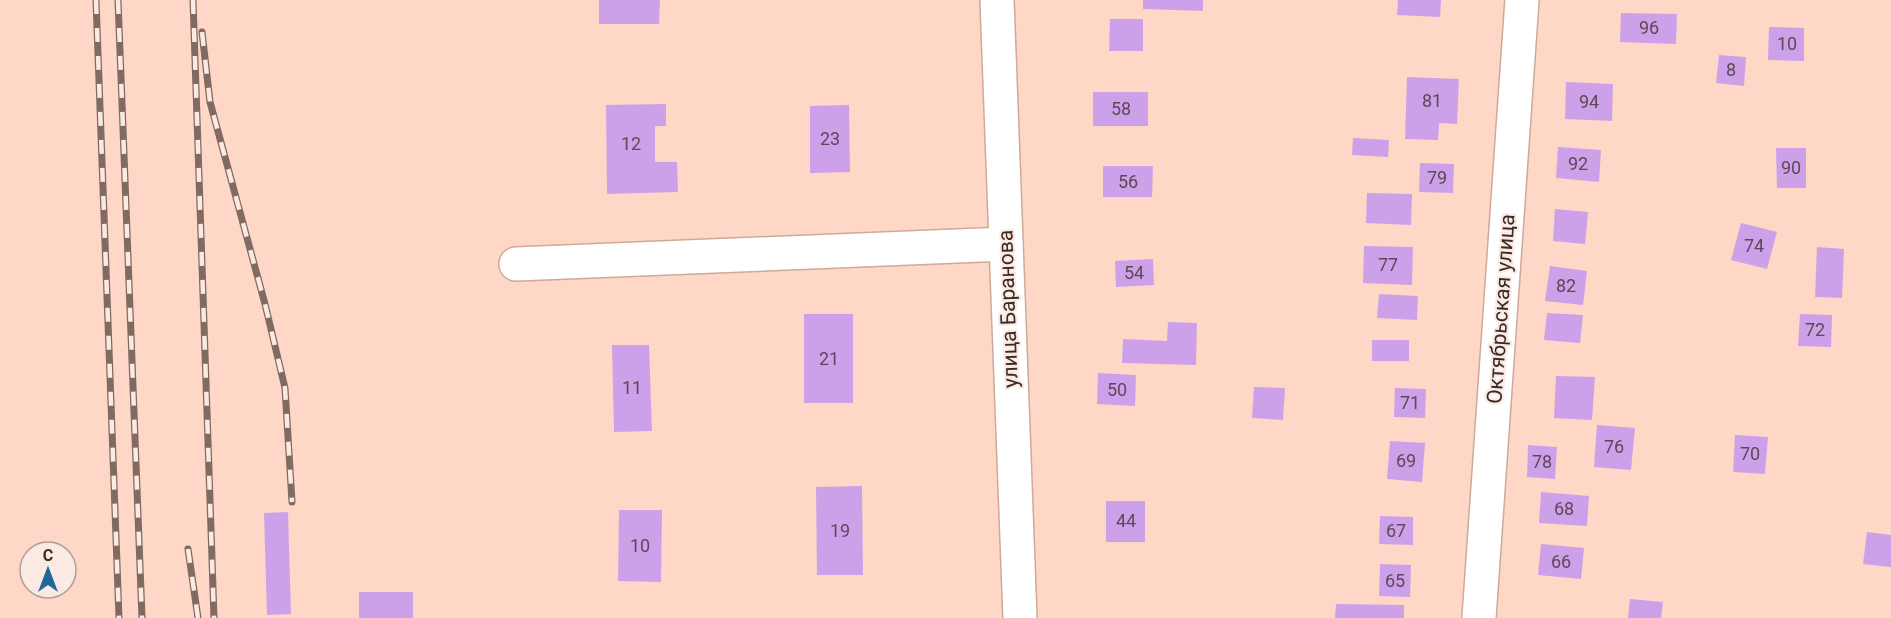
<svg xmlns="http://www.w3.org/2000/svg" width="1891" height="618" font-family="Roboto,sans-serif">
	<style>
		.building { fill: #cda1ea }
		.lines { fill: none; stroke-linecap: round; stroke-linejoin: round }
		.minor-casing { stroke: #ceaa99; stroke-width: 36 }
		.minor { stroke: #fff; stroke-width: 33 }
		.rail-casing { stroke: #816a60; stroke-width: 7 }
		.rail { stroke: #faeae3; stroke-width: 4.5; stroke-dasharray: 14; stroke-linecap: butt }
		.labels { text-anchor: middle; stroke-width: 4.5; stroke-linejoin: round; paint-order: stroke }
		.number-label { font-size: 18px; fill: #5e4856 }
		.street-label { font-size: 21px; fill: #392b24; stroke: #faeae3 }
	</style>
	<rect width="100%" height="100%" fill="#fed7c6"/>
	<g class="building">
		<path d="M 599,0 L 660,0 L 659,24 L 599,24 Z"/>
		<path d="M 1143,0 L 1203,0 L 1203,11 L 1143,9 Z"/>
		<path d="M 1398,0 L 1441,0 L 1440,17 L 1397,15 Z"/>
		<path d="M 1621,13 L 1677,14 L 1676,44 L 1620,42 Z"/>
		<path d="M 1110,19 L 1143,19 L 1143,51 L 1109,51 Z"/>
		<path d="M 1769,27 L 1804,28 L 1804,61 L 1768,60 Z"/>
		<path d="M 1719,55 L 1746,57 L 1744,86 L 1716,83 Z"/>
		<path d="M 1407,77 L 1459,79 L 1457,124 L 1439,123 L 1438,140 L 1405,139 Z"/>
		<path d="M 1566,82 L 1613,84 L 1612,121 L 1565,119 Z"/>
		<rect x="1093" y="92" width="55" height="34"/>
		<path d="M 666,104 L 666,126 L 655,126 L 655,162 L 677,162 L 678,192 L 607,194 L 606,105 Z"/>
		<path d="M 849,105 L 850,172 L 810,173 L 810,106 Z"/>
		<path d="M 1353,138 L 1389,140 L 1388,157 L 1352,155 Z"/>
		<path d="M 1558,147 L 1601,150 L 1599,182 L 1556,178 Z"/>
		<path d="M 1776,148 L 1806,148 L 1806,188 L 1777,188 Z"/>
		<path d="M 1420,163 L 1454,164 L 1453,193 L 1419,192 Z"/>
		<path d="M 1103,166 L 1153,166 L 1152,197 L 1103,197 Z"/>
		<path d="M 1367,193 L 1412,194 L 1411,225 L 1366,223 Z"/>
		<path d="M 1555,209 L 1588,212 L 1585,244 L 1553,241 Z"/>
		<path d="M 1741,223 L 1777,232 L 1767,269 L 1731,260 Z"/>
		<path d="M 1364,246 L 1413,247 L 1412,285 L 1363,283 Z"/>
		<path d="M 1817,247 L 1844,249 L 1842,298 L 1815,297 Z"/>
		<path d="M 1153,259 L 1154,285 L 1116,287 L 1115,261 Z"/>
		<path d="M 1550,266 L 1587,271 L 1583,305 L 1545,301 Z"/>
		<path d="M 1379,294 L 1418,296 L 1417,320 L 1377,318 Z"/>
		<path d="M 1547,313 L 1583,315 L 1580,343 L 1544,340 Z"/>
		<rect x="804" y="314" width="49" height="89"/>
		<path d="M 1800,314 L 1832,315 L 1831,347 L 1798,346 Z"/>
		<path d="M 1168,322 L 1197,323 L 1196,365 L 1122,363 L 1123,339 L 1167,341 Z"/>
		<rect x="1372" y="340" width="37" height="21"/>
		<path d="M 612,345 L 649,345 L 652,431 L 614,432 Z"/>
		<path d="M 1098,373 L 1136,375 L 1135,406 L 1097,404 Z"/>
		<path d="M 1556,376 L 1595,377 L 1592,420 L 1554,418 Z"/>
		<path d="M 1254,387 L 1285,388 L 1283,420 L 1252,418 Z"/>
		<path d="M 1395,388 L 1426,389 L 1425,418 L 1394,417 Z"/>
		<path d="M 1597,425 L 1635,428 L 1631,470 L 1594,467 Z"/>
		<path d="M 1735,435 L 1768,437 L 1765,474 L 1733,472 Z"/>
		<path d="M 1390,441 L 1425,443 L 1422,482 L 1387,479 Z"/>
		<path d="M 1528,445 L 1557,447 L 1555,479 L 1527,477 Z"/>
		<path d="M 862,486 L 863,575 L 817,575 L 816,487 Z"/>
		<path d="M 1541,492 L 1589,496 L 1587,526 L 1539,523 Z"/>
		<rect x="1106" y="501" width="39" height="41"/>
		<path d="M 619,510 L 662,510 L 661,582 L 618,581 Z"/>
		<path d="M 288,512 L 291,614 L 267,615 L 264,513 Z"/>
		<path d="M 1380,516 L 1413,517 L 1413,545 L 1379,544 Z"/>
		<path d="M 1867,532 L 1891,535 L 1891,567 L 1863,564 Z"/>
		<path d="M 1541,544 L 1584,548 L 1581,579 L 1538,575 Z"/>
		<path d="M 1380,564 L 1411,565 L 1410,597 L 1379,596 Z"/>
		<rect x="359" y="592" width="54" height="26"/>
		<path d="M 1630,599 L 1663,602 L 1661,618 L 1628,618 Z"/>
		<path d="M 1336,604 L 1404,605 L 1404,618 L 1335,618 Z"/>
	</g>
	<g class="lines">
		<defs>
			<g id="minor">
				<path d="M 997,0 L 1020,618"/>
				<path d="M 516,264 L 1006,244"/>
				<path d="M 1479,618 L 1522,0"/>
			</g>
		</defs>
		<use href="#minor" class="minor-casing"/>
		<use href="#minor" class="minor"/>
		<defs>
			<g id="rail">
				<path d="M 96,0 L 119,618"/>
				<path d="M 118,0 L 142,618"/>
				<path d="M 193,0 L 214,618"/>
				<path d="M 202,32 L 210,102 L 265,304 L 285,388 L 292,502"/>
				<path d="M 188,549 L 198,618"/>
			</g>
		</defs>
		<use href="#rail" class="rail-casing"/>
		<use href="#rail" class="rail"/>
	</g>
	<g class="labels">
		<g class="number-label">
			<text x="1649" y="34">96</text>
			<text x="1787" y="50">10</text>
			<text x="1731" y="76">8</text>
			<text x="1432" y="107">81</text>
			<text x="1589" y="108">94</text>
			<text x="1121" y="115">58</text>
			<text x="830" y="145">23</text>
			<text x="631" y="150">12</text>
			<text x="1578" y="170">92</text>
			<text x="1791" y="174">90</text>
			<text x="1437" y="184">79</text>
			<text x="1128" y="188">56</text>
			<text x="1754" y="252">74</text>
			<text x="1388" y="271">77</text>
			<text x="1134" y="279">54</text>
			<text x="1566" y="292">82</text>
			<text x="1815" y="336">72</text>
			<text x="829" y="365">21</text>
			<text x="632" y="394">11</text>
			<text x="1117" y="396">50</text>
			<text x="1410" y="409">71</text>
			<text x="1614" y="453">76</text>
			<text x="1750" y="460">70</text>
			<text x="1406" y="467">69</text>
			<text x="1542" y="468">78</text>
			<text x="1564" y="515">68</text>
			<text x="1126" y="527">44</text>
			<text x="840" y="537">19</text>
			<text x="1396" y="537">67</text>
			<text x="640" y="552">10</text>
			<text x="1561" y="568">66</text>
			<text x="1395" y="587">65</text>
		</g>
		<g class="street-label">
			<text transform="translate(1008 309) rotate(-92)" y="7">улица Баранова</text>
			<text transform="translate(1501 309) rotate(-86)" y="7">Октябрьская улица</text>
		</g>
	</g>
	<g transform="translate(48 570)"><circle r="28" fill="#faeae3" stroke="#ad9e97" stroke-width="1.5"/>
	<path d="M0-4.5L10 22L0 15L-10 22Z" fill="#1f689c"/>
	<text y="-9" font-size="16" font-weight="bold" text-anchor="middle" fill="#392b24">С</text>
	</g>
</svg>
